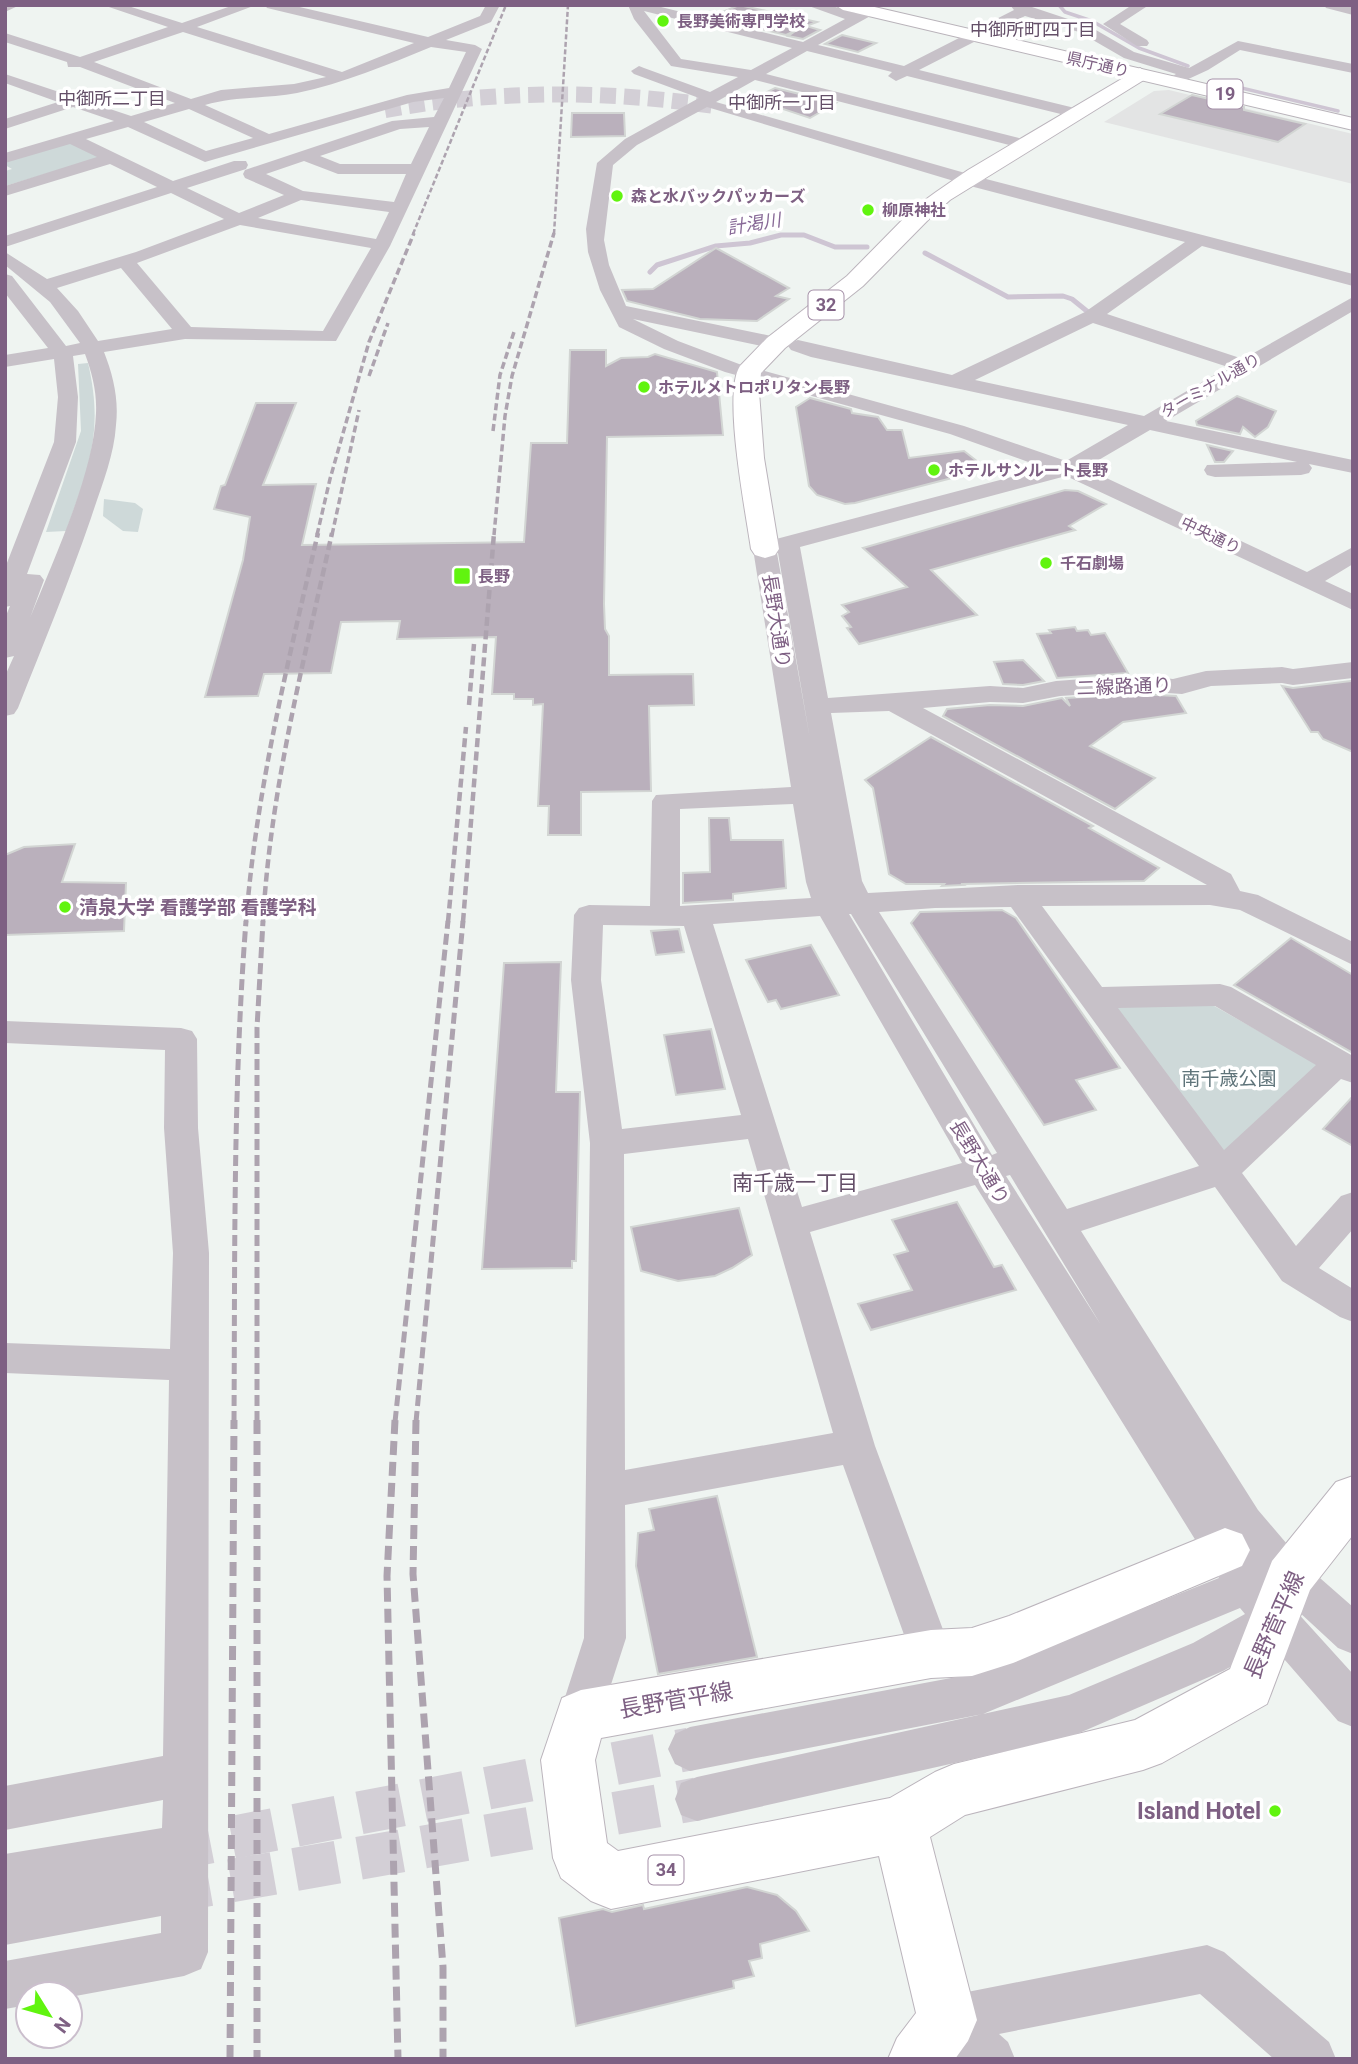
<svg xmlns="http://www.w3.org/2000/svg" width="1358" height="2064" font-family="Roboto,'Noto Sans JP',sans-serif">
	<style>
		.built { fill: #e3e4e4 }
		.green { fill: #ced9d9 }
		.lines { fill: none; stroke-linecap: round; stroke-linejoin: round }
		.stream-far1 { stroke: #cec5d3; stroke-width: 3.5 }
		.stream { stroke: #cec5d3; stroke-width: 5 }
		.building { fill: #bab0bc; stroke: #d2d5d3; stroke-width: 2 }
		.minor-tunnel-far1 { stroke: #d3cfd6; stroke-width: 16; stroke-dasharray: 16 8; stroke-linecap: butt }
		.minor-tunnel { stroke: #d3cfd6; stroke-width: 43; stroke-dasharray: 43 22; stroke-linecap: butt }
		.major-casing { stroke: #bbb4bc; stroke-width: 2 }
		.highway-casing { stroke: #b9b3ba; stroke-width: 2 }
		.minor { fill: #c7c1c8; fill-rule: evenodd }
		.major { fill: #fff; fill-rule: evenodd }
		.highway { fill: #fff; fill-rule: evenodd }
		.rail-far4 { stroke: #ada3af; stroke-width: 2.5; stroke-dasharray: 5 2.5; stroke-linecap: butt }
		.rail-far3 { stroke: #ada3af; stroke-width: 3.5; stroke-dasharray: 7 3.5; stroke-linecap: butt }
		.rail-far2 { stroke: #ada3af; stroke-width: 4.5; stroke-dasharray: 9 4.5; stroke-linecap: butt }
		.rail-far1 { stroke: #ada3af; stroke-width: 5; stroke-dasharray: 11 5; stroke-linecap: butt }
		.rail { stroke: #ada3af; stroke-width: 7; stroke-dasharray: 14 7; stroke-linecap: butt }
		.poi-dot { fill: #61f40f; stroke: #fff; stroke-width: 2.5 }
		.labels { text-anchor: middle; stroke-width: 7; stroke-linejoin: round; paint-order: stroke }
		.far-poi-label { font-size: 16px; font-weight: bold; fill: #7e6083; stroke: #fff; text-anchor: start }
		.far-street-label { font-size: 16px; fill: #7e6083; stroke: #fff }
		.far-neighbourhood-label { font-size: 18px; fill: #644f68; stroke: #fff }
		.shield { fill: #fff; stroke: #a590a8; stroke-width: 2 }
		.shield-label { font-size: 18px; font-weight: bold; fill: #7e6083 }
		.far-water-label { font-size: 18px; font-style: italic; fill: #886997; stroke: #fff }
		.street-label { font-size: 19px; fill: #7e6083; stroke: #fff }
		.poi-label { font-size: 19px; font-weight: bold; fill: #7e6083; stroke: #fff; text-anchor: start }
		.park-label { font-size: 19px; fill: #5f747a; stroke: #fff }
		.neighbourhood-label { font-size: 21px; fill: #644f68; stroke: #fff }
		.near-street-label { font-size: 23px; fill: #7e6083; stroke: #fff }
		.near-poi-label { font-size: 23px; font-weight: bold; fill: #7e6083; stroke: #fff; text-anchor: end }
	</style>
	<rect width="100%" height="100%" fill="#eff4f1"/>
	<path class="built" d="M 1169,90 L 1353,134 L 1353,184 L 1104,122 L 1154,91 Z"/>
	<g class="green">
		<path d="M 70,143 L 102,157 L 5,186 L 5,171 L 12,169 L 5,165 L 5,160 Z"/>
		<path d="M 88,363 C 104,432 89,467 66,531 L 46,532 L 81,431 L 78,364 Z"/>
		<path d="M 104,499 L 135,503 L 143,509 L 138,532 L 123,531 L 103,516 Z"/>
		<path d="M 1113,1003 L 1209,1003 L 1317,1064 L 1314,1074 L 1230,1155 L 1216,1154 Z"/>
	</g>
	<g class="lines">
		<g class="stream-far1">
			<path d="M 1059,5 L 1065,12 L 1092,21 L 1139,48 L 1188,66"/>
			<path d="M 1229,85 L 1338,111"/>
		</g>
		<g class="stream">
			<path d="M 925,253 L 1008,297 L 1063,296 L 1072,299 L 1088,312"/>
			<path d="M 650,272 L 657,265 L 716,246 L 750,243 L 781,235 L 804,235 L 835,247 L 867,247"/>
		</g>
	</g>
	<g class="building">
		<path d="M 739,5 L 817,22 L 806,26 L 820,30 L 803,39 L 788,36 L 797,30 L 786,35 L 711,17 Z"/>
		<path d="M 842,35 L 876,43 L 858,52 L 825,44 Z"/>
		<path d="M 775,88 L 836,103 L 810,118 L 753,99 Z"/>
		<path d="M 1192,95 L 1244,107 L 1244,110 L 1305,124 L 1278,142 L 1160,114 Z"/>
		<path d="M 572,113 L 624,113 L 625,136 L 571,137 Z"/>
		<path d="M 716,248 L 789,288 L 776,296 L 789,299 L 757,321 L 700,319 L 627,301 L 622,290 L 653,289 Z"/>
		<path d="M 570,350 L 606,350 L 606,366 L 621,358 L 648,357 L 655,354 L 717,372 L 723,435 L 607,437 L 604,604 L 605,629 L 609,636 L 609,675 L 693,674 L 694,705 L 649,706 L 651,791 L 581,792 L 581,835 L 548,835 L 549,806 L 538,806 L 543,704 L 533,705 L 533,699 L 514,699 L 514,694 L 492,694 L 496,637 L 397,639 L 400,621 L 341,622 L 331,673 L 264,674 L 258,696 L 205,697 L 243,560 L 250,517 L 214,509 L 221,486 L 225,485 L 256,403 L 296,403 L 263,485 L 316,484 L 302,545 L 524,542 L 531,443 L 567,443 Z"/>
		<path d="M 1237,396 L 1276,411 L 1268,427 L 1255,437 L 1243,427 L 1240,434 L 1197,425 L 1196,421 Z"/>
		<path d="M 810,398 L 851,409 L 852,413 L 878,417 L 887,430 L 902,430 L 909,458 L 964,451 L 987,469 L 855,503 L 845,504 L 817,495 L 809,486 L 796,407 Z"/>
		<path d="M 1207,445 L 1233,451 L 1224,462 L 1215,462 Z"/>
		<path d="M 1065,490 L 1078,491 L 1106,504 L 1069,526 L 1075,530 L 931,570 L 977,615 L 859,644 L 847,628 L 851,627 L 842,616 L 849,612 L 842,605 L 907,587 L 863,548 Z"/>
		<path d="M 1075,627 L 1077,631 L 1088,630 L 1091,635 L 1105,633 L 1128,673 L 1057,678 L 1037,634 L 1051,633 L 1049,630 Z"/>
		<path d="M 1023,660 L 1044,681 L 1023,685 L 1003,684 L 994,662 Z"/>
		<path d="M 1351,681 L 1353,681 L 1353,752 L 1323,739 L 1318,732 L 1311,732 L 1282,686 L 1293,688 Z"/>
		<path d="M 1138,694 L 1176,696 L 1186,713 L 1123,722 L 1090,746 L 1155,778 L 1115,809 L 943,716 L 947,709 L 990,705 L 1023,706 L 1062,698 L 1070,706 L 1066,698 Z"/>
		<path d="M 931,737 L 1093,826 L 1089,828 L 1159,868 L 1144,881 L 961,884 L 963,885 L 942,886 L 944,884 L 906,884 L 889,874 L 873,788 L 865,780 Z"/>
		<path d="M 709,818 L 729,818 L 731,840 L 783,840 L 786,888 L 733,894 L 733,900 L 683,903 L 683,873 L 710,872 Z"/>
		<path d="M 75,844 L 62,882 L 126,883 L 124,931 L 5,935 L 5,855 L 24,847 Z"/>
		<path d="M 1002,910 L 1016,918 L 1120,1068 L 1076,1080 L 1096,1110 L 1044,1125 L 911,923 L 920,912 Z"/>
		<path d="M 679,929 L 684,952 L 656,955 L 651,931 Z"/>
		<path d="M 1291,938 L 1353,975 L 1353,1053 L 1234,985 Z"/>
		<path d="M 811,945 L 839,995 L 781,1009 L 776,1000 L 768,1002 L 746,960 Z"/>
		<path d="M 561,962 L 556,1092 L 580,1092 L 576,1261 L 572,1261 L 572,1268 L 482,1269 L 504,963 Z"/>
		<path d="M 711,1029 L 725,1089 L 676,1095 L 664,1035 Z"/>
		<path d="M 1353,1096 L 1353,1146 L 1323,1129 Z"/>
		<path d="M 957,1202 L 994,1267 L 1002,1265 L 1016,1290 L 871,1330 L 858,1304 L 912,1290 L 894,1255 L 908,1251 L 892,1220 Z"/>
		<path d="M 739,1208 L 752,1255 L 732,1268 L 715,1276 L 678,1281 L 641,1271 L 631,1227 Z"/>
		<path d="M 717,1496 L 757,1657 L 658,1674 L 636,1566 L 638,1533 L 654,1530 L 649,1509 Z"/>
		<path d="M 747,1887 L 777,1895 L 796,1911 L 809,1931 L 760,1944 L 762,1958 L 749,1961 L 754,1976 L 733,1981 L 734,1988 L 576,2026 L 559,1918 L 603,1909 L 612,1912 L 643,1905 L 644,1909 Z"/>
	</g>
	<g class="lines">
		<path class="minor-tunnel-far1" d="M 385,110 C 496,90 603,90 714,106"/>
		<g class="minor-tunnel">
			<path d="M 168,1850 L 690,1749"/>
			<path d="M 167,1892 L 697,1799"/>
		</g>
		<defs>
			<g id="major">
				<path d="M 1140,68 L 1149,74 L 1147,78 L 950,200 L 930,218 L 863,286 L 785,348 L 761,373 L 759,392 L 764,458 L 779,549 L 775,555 L 765,558 L 755,555 L 751,549 C 746,514 722,392 740,366 L 767,338 L 847,276 L 914,208 L 936,192 L 968,170 Z"/>
				<path d="M 1353,1476 L 1353,1535 L 1310,1590 L 1267,1704 L 1162,1763 L 1143,1770 L 965,1815 L 930,1837 L 977,2020 L 968,2041 L 955,2059 L 888,2059 L 897,2038 L 916,2013 L 879,1856 L 611,1909 L 591,1901 L 561,1878 L 553,1858 L 541,1760 L 562,1698 L 581,1690 L 931,1630 L 972,1628 L 1009,1616 L 1225,1528 L 1242,1534 L 1250,1550 L 1242,1566 L 1013,1663 L 972,1676 L 931,1678 L 601,1738 L 595,1760 L 607,1843 L 618,1851 L 890,1798 L 935,1772 L 954,1764 L 1135,1720 L 1230,1669 L 1272,1561 L 1336,1482 Z"/>
			</g>
			<path id="highway" d="M 835,5 L 866,5 L 1353,118 L 1353,130 L 843,10 Z"/>
		</defs>
		<use href="#major" class="major-casing"/>
		<use href="#highway" class="highway-casing"/>
		<g class="minor">
			<path d="M 5,5 L 20,5 L 5,12 Z"/>
			<path d="M 103,5 L 125,5 L 182,23 L 234,5 L 256,5 L 197,27 L 342,72 L 414,43 L 267,8 L 265,5 L 291,5 L 428,37 L 480,16 L 486,5 L 500,5 L 491,22 L 446,40 L 475,45 L 482,49 L 390,246 L 336,341 L 185,339 L 104,352 C 113,375 119,399 116,425 C 114,457 101,487 91,518 C 69,582 43,645 18,708 L 14,714 L 5,716 L 5,676 L 14,656 L 5,658 L 5,618 L 10,606 L 5,607 L 5,568 L 54,442 L 58,397 L 54,359 L 5,367 L 5,355 L 48,348 L 5,293 L 5,274 L 12,276 L 66,346 L 80,343 L 50,302 L 5,265 L 5,252 L 47,279 L 136,252 L 224,219 L 171,193 L 5,247 L 5,236 L 157,187 L 110,164 L 5,196 L 5,186 L 97,157 L 70,144 L 5,163 L 5,153 L 114,121 L 73,107 L 5,129 L 5,119 L 58,102 L 5,83 L 5,74 L 131,116 L 175,103 L 80,67 L 68,67 L 67,62 L 5,42 L 5,33 L 80,57 L 168,27 ZM 183,32 L 326,77 L 294,84 L 221,90 L 191,99 L 94,62 ZM 431,47 L 466,52 L 449,88 L 407,95 L 269,134 L 205,105 C 235,96 266,99 297,93 C 344,83 387,65 431,47 ZM 444,98 L 434,117 L 392,121 L 245,170 L 243,174 L 245,178 L 284,195 L 239,213 L 187,188 L 246,169 L 248,165 L 246,161 L 234,161 L 173,181 L 86,139 L 128,127 L 205,162 L 413,102 ZM 189,109 L 253,138 L 206,151 L 144,122 ZM 429,127 L 411,164 L 340,164 L 320,156 L 400,129 ZM 304,161 L 338,174 L 406,174 L 394,202 L 303,191 L 266,174 ZM 301,200 L 389,212 L 376,239 L 258,218 ZM 240,225 L 371,248 L 323,331 L 191,327 L 137,263 ZM 121,268 L 172,329 L 98,341 L 78,311 L 57,288 ZM 85,354 C 92,373 97,392 96,413 C 94,473 53,561 30,618 L 44,580 L 40,575 L 27,574 L 76,442 L 78,397 L 73,356 Z"/>
			<path d="M 628,5 L 653,5 L 803,42 L 845,19 L 806,5 L 829,5 L 855,13 L 864,8 L 874,8 L 874,14 L 818,45 L 904,66 L 1014,10 L 1010,5 L 1026,5 L 1089,26 L 1134,52 L 1189,68 L 1238,41 L 1353,64 L 1353,73 L 1240,50 L 1208,70 L 1171,87 L 1163,82 L 1176,74 L 1124,58 L 1079,32 L 1025,16 L 919,70 L 1083,110 L 1085,113 L 1083,116 L 1077,118 L 907,76 L 896,81 L 888,76 L 892,72 L 807,51 L 766,74 L 1031,141 L 1033,144 L 1031,147 L 1025,149 L 755,80 L 716,102 L 986,179 L 1353,274 L 1353,286 L 1202,246 L 1107,314 L 1243,359 L 1353,297 L 1353,311 L 1166,421 L 1353,460 L 1353,473 L 1309,464 L 1312,468 L 1309,473 L 1301,475 L 1215,477 L 1207,475 L 1204,470 L 1207,465 L 1297,462 L 1150,430 L 1085,468 L 1307,572 L 1353,547 L 1353,564 L 1325,581 L 1353,594 L 1353,610 L 1066,476 L 800,547 L 828,698 L 990,686 L 1023,688 L 1056,681 L 1138,675 L 1173,679 L 1206,671 L 1282,667 L 1293,669 L 1353,662 L 1353,678 L 1293,685 L 1282,683 L 1211,686 L 1182,694 L 1138,691 L 1060,696 L 1023,703 L 990,702 L 923,708 L 1231,874 L 1240,891 L 1258,895 L 1353,942 L 1353,965 L 1240,910 L 1210,905 L 1042,906 L 1102,987 L 1220,984 L 1231,987 L 1353,1056 L 1353,1083 L 1341,1079 L 1242,1173 L 1296,1246 L 1341,1196 L 1353,1192 L 1353,1229 L 1319,1268 L 1353,1289 L 1353,1322 L 1340,1317 L 1282,1281 L 1215,1187 L 1081,1231 L 1258,1510 L 1304,1564 L 1353,1607 L 1353,1654 L 1338,1648 L 1285,1599 L 1353,1674 L 1353,1727 L 1338,1721 L 1271,1644 L 1223,1671 L 1070,1737 L 697,1821 L 681,1815 L 675,1799 L 681,1783 L 697,1777 L 1069,1695 L 1193,1643 L 1245,1614 L 1240,1608 L 983,1714 L 690,1771 L 675,1764 L 668,1749 L 675,1734 L 690,1727 L 983,1672 L 1219,1578 L 975,1185 L 810,1232 L 875,1446 L 952,1654 L 946,1668 L 931,1674 L 916,1668 L 843,1465 L 625,1505 L 626,1638 L 596,1731 L 581,1737 L 566,1731 L 559,1716 L 584,1638 L 590,1143 L 571,980 L 574,915 L 579,908 L 589,905 L 650,906 L 652,801 L 656,795 L 791,787 L 753,549 L 757,544 L 1045,468 L 950,434 L 725,372 L 664,349 L 619,327 L 600,290 L 588,252 L 586,229 L 597,163 L 625,139 L 699,98 L 634,74 L 631,71 L 639,66 L 644,68 L 710,92 L 738,77 L 671,66 L 634,19 ZM 644,11 L 792,48 L 751,70 L 681,59 ZM 707,107 L 974,187 L 1185,242 L 1085,312 L 952,375 L 798,340 L 791,342 L 788,346 L 791,350 L 811,357 L 1128,425 L 1066,461 L 964,426 L 739,364 L 678,341 L 633,319 L 776,349 L 783,347 L 786,343 L 783,339 L 776,337 L 626,306 L 609,265 L 604,240 L 613,165 L 637,145 ZM 1093,323 L 1228,367 L 1144,416 L 975,380 ZM 777,553 L 778,553 L 810,739 ZM 889,711 L 1207,885 L 1018,885 L 868,893 L 862,881 L 831,713 ZM 793,804 L 806,882 L 811,898 L 680,906 L 680,809 ZM 1011,907 L 1199,1166 L 1067,1209 L 879,912 L 935,908 ZM 849,914 L 851,914 L 997,1153 L 992,1155 ZM 820,916 L 962,1163 L 802,1207 L 713,924 ZM 603,925 L 684,926 L 741,1115 L 622,1129 L 601,980 ZM 1215,1006 L 1316,1065 L 1224,1150 L 1118,1008 ZM 748,1139 L 833,1433 L 625,1470 L 624,1154 ZM 1010,1175 L 1101,1325 L 1006,1176 Z"/>
			<path d="M 1132,5 L 1149,5 L 1120,24 L 1147,40 L 1149,43 L 1147,46 L 1137,46 L 1103,24 Z"/>
			<path d="M 1324,5 L 1353,7 L 1353,15 L 1326,8 Z"/>
			<path d="M 5,1021 L 181,1028 L 192,1031 L 197,1039 L 198,1128 L 209,1253 L 208,1952 L 201,1969 L 184,1976 L 70,1997 L 70,1994 L 28,1994 L 28,2005 L 5,2009 L 5,1961 L 161,1933 L 161,1916 L 5,1945 L 5,1854 L 162,1828 L 163,1800 L 5,1830 L 5,1786 L 163,1756 L 169,1380 L 5,1373 L 5,1343 L 170,1349 L 173,1253 L 164,1128 L 165,1050 L 5,1043 Z"/>
			<path d="M 1207,1945 L 1224,1952 L 1329,2042 L 1336,2059 L 1274,2059 L 1200,1994 L 999,2034 L 1008,2042 L 1015,2059 L 954,2059 L 930,2037 L 923,2020 L 930,2003 L 947,1996 Z"/>
		</g>
		<use href="#major" class="major"/>
		<use href="#highway" class="highway"/>
		<g class="rail-far4">
			<path d="M 413,234 L 506,5"/>
			<path d="M 554,234 L 568,5"/>
		</g>
		<g class="rail-far3">
			<path d="M 369,376 L 388,323"/>
			<path d="M 493,431 L 500,375 L 514,332"/>
			<path d="M 317,535 L 330,479 L 369,342 L 414,233"/>
			<path d="M 332,535 L 359,410"/>
			<path d="M 494,535 L 505,416 L 512,376 L 554,233"/>
		</g>
		<g class="rail-far2">
			<path d="M 469,705 L 474,644"/>
			<path d="M 246,922 C 256,791 288,662 318,533"/>
			<path d="M 263,922 C 270,791 304,661 332,533"/>
			<path d="M 448,922 L 466,727"/>
			<path d="M 463,922 L 494,533"/>
		</g>
		<g class="rail-far1">
			<path d="M 234,1422 C 235,1255 233,1087 246,921"/>
			<path d="M 257,1422 L 257,1028 L 263,921"/>
			<path d="M 395,1422 L 448,921"/>
			<path d="M 416,1422 L 463,921"/>
		</g>
		<g class="rail">
			<path d="M 257,1420 L 257,2059"/>
			<path d="M 395,1420 L 387,1576 L 398,2059"/>
			<path d="M 416,1420 L 413,1574 L 443,1967 L 443,2059"/>
			<path d="M 230,2059 L 234,1420"/>
		</g>
	</g>
	<g class="poi-dot">
		<circle cx="663" cy="21" r="7"/>
		<circle cx="617" cy="196" r="7"/>
		<circle cx="868" cy="210" r="7"/>
		<circle cx="644" cy="387" r="7"/>
		<circle cx="934" cy="470" r="7"/>
		<circle cx="1046" cy="563" r="7"/>
		<rect x="453" y="567" width="18" height="18" rx="3.5"/>
		<circle cx="65" cy="907" r="7"/>
		<circle cx="1275" cy="1811" r="7"/>
	</g>
	<g class="labels">
		<g class="far-poi-label">
			<text x="677" y="27">長野美術専門学校</text>
			<text x="631" y="202">森と水バックパッカーズ</text>
			<text x="882" y="216">柳原神社</text>
			<text x="658" y="393">ホテルメトロポリタン長野</text>
			<text x="948" y="476">ホテルサンルート長野</text>
			<text x="1060" y="569">千石劇場</text>
			<text x="478" y="582">長野</text>
		</g>
		<g class="far-street-label">
			<text transform="translate(1098 64) rotate(13)" y="6">県庁通り</text>
			<text transform="translate(1210 385) rotate(-30)" y="6">ターミナル通り</text>
			<text transform="translate(1211 535) rotate(26)" y="6">中央通り</text>
		</g>
		<g class="far-neighbourhood-label">
			<text x="1033" y="36">中御所町四丁目</text>
			<text x="112" y="105">中御所二丁目</text>
			<text x="782" y="109">中御所一丁目</text>
		</g>
		<g class="shield">
			<rect x="1207.5" y="79.5" width="35" height="29" rx="5"/>
			<rect x="808.5" y="290.5" width="35" height="29" rx="5"/>
			<rect x="648.5" y="1855.5" width="35" height="29" rx="5"/>
		</g>
		<g class="shield-label">
			<text x="1225" y="100">19</text>
			<text x="826" y="311">32</text>
			<text x="666" y="1876">34</text>
		</g>
		<g class="far-water-label">
			<text transform="translate(754 224) rotate(-9)" y="6">計渇川</text>
		</g>
		<g class="street-label">
			<text transform="translate(777 621) rotate(81)" y="7">長野大通り</text>
			<text transform="translate(1124 686) rotate(-2)" y="7">二線路通り</text>
			<text transform="translate(980 1162) rotate(59)" y="7">長野大通り</text>
		</g>
		<g class="poi-label">
			<text x="79" y="914">清泉大学 看護学部 看護学科</text>
		</g>
		<g class="park-label">
			<text x="1229" y="1085">南千歳公園</text>
		</g>
		<g class="neighbourhood-label">
			<text x="795" y="1190">南千歳一丁目</text>
		</g>
		<g class="near-street-label">
			<text transform="translate(1274 1625) rotate(-66)" y="8">長野菅平線</text>
			<text transform="translate(676 1700) rotate(-10)" y="8">長野菅平線</text>
		</g>
		<g class="near-poi-label">
			<text x="1261" y="1819">Island Hotel</text>
		</g>
	</g>
	<rect width="1358" height="2064" fill="none" stroke="#7e6083" stroke-width="14"/>
	<g transform="translate(49 2015) rotate(127)"><circle r="33" fill="#ffffff" stroke="#cbbfcd" stroke-width="2"/>
	<path d="M0-5L12 26L0 18L-12 26Z" fill="#61f40f"/>
	<text y="-10" font-size="19" font-weight="bold" text-anchor="middle" fill="#7e6083">N</text>
	</g>
</svg>
